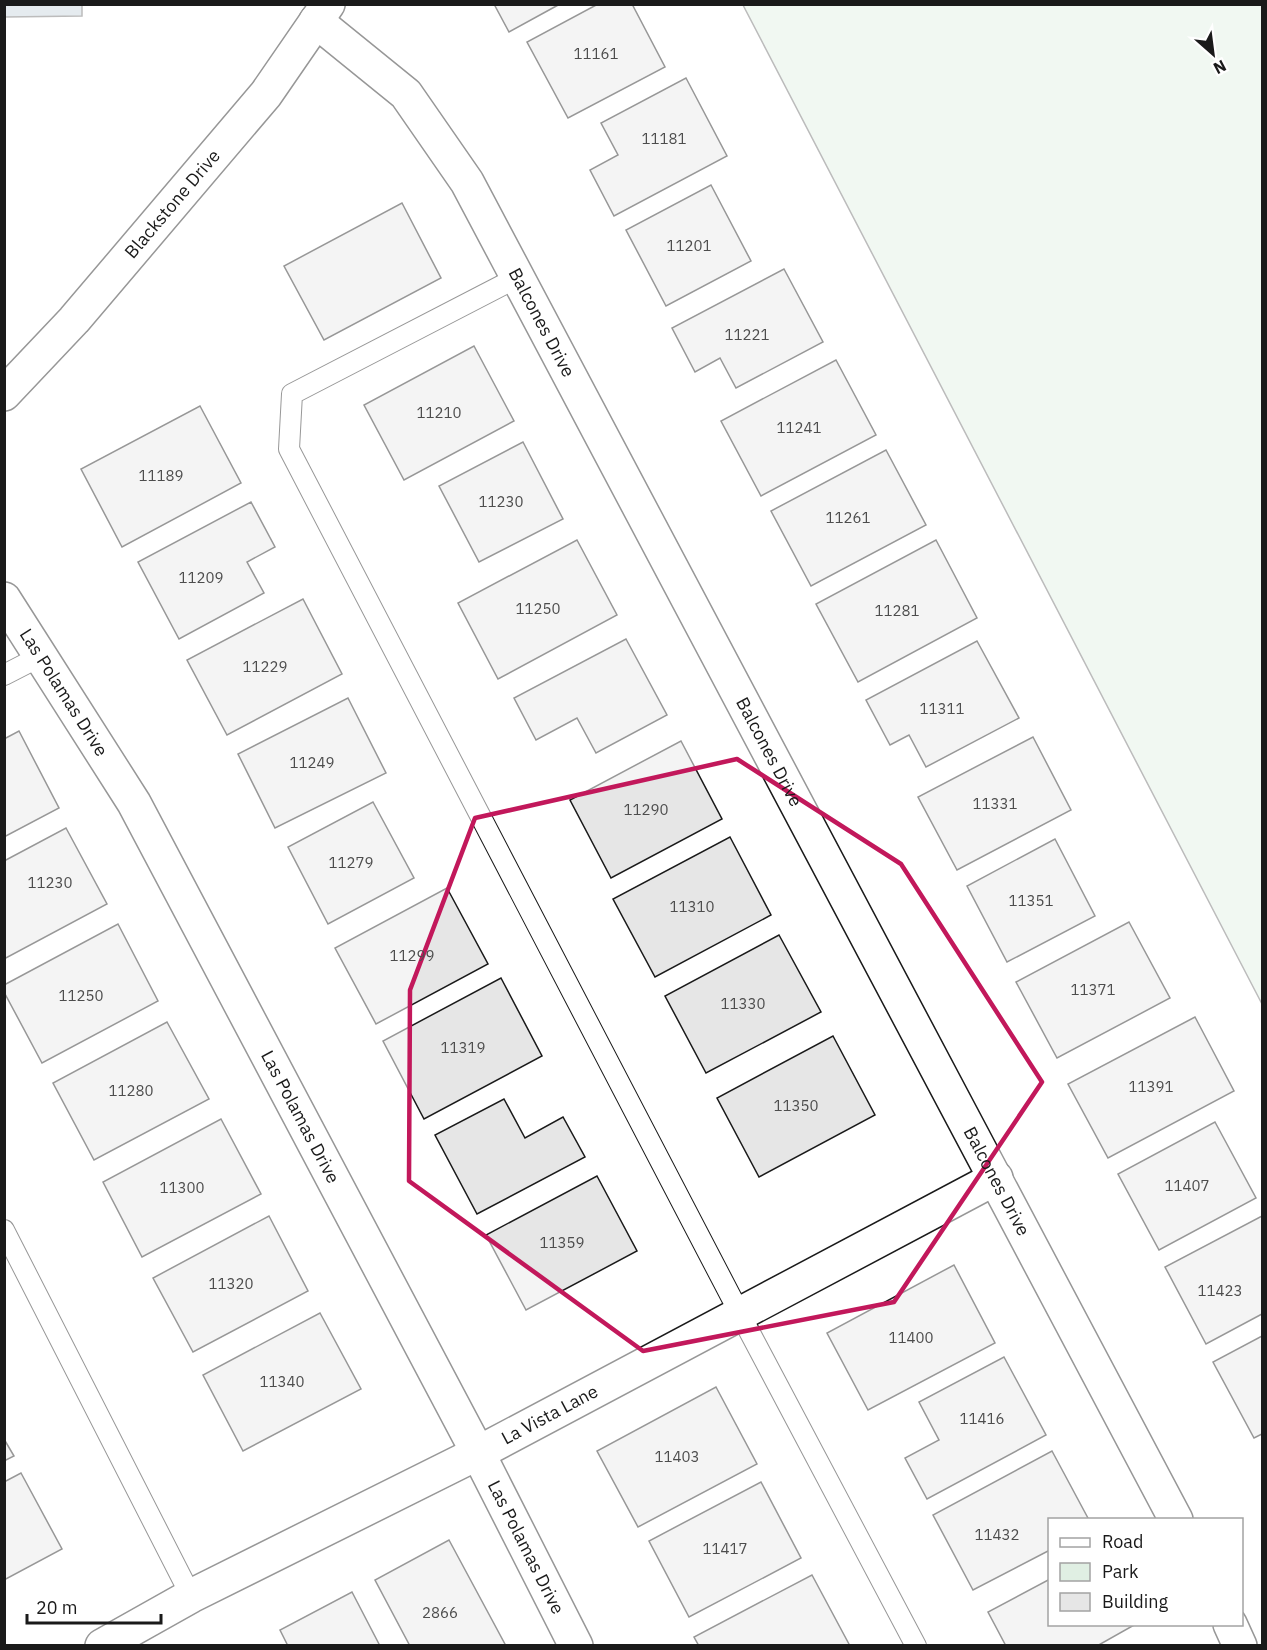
<svg xmlns="http://www.w3.org/2000/svg" width="1267" height="1650" font-family="'IBM Plex Sans',sans-serif">
	<style>
		.green { fill: #e0efe3; stroke: #6a6a6a; stroke-width: 1.5 }
		.water { fill: #c6d2dc; stroke: #6a6a6a; stroke-width: 1.5 }
		.building { fill: #e6e6e6; stroke: #1a1a1a; stroke-width: 1.5 }
		.lines { fill: none; stroke-linecap: round; stroke-linejoin: round }
		.lane-casing { stroke: #1a1a1a; stroke-width: 22 }
		.street-casing { stroke: #1a1a1a; stroke-width: 36 }
		.lane { stroke: #fff; stroke-width: 20 }
		.street { stroke: #fff; stroke-width: 33 }
		.marked { fill: none; stroke: #c2185b; stroke-width: 4.5; stroke-linejoin: round }
		.labels { text-anchor: middle; stroke-width: 4.5; stroke-linejoin: round; paint-order: stroke }
		.number-label { font-size: 15px; fill: #4d4d4d }
		.street-label { font-size: 18px; fill: #1a1a1a; stroke: #fff }
	</style>
	<rect width="100%" height="100%" fill="#fff"/>
	<path class="green" d="M 743,5 L 1262,5 L 1262,1004 Z"/>
	<path class="water" d="M 4,5 L 82,5 L 82,16 L 5,17 Z"/>
	<g class="building">
		<path d="M 494,4 L 560,4 L 509,32 Z"/>
		<path d="M 598,4 L 632,4 L 665,67 L 568,118 L 527,42 Z"/>
		<path d="M 686,78 L 727,156 L 614,216 L 590,170 L 618,155 L 601,123 Z"/>
		<path d="M 711,185 L 751,261 L 666,306 L 626,230 Z"/>
		<path d="M 402,203 L 441,278 L 324,340 L 284,266 Z"/>
		<path d="M 784,269 L 823,342 L 736,388 L 720,358 L 695,372 L 672,328 Z"/>
		<path d="M 474,346 L 514,421 L 404,480 L 364,405 Z"/>
		<path d="M 836,360 L 876,435 L 761,496 L 721,421 Z"/>
		<path d="M 200,406 L 241,483 L 122,547 L 81,469 Z"/>
		<path d="M 523,442 L 563,519 L 479,562 L 439,486 Z"/>
		<path d="M 886,450 L 926,525 L 811,586 L 771,511 Z"/>
		<path d="M 251,502 L 275,547 L 247,562 L 264,593 L 179,639 L 138,562 Z"/>
		<path d="M 577,540 L 617,615 L 498,679 L 458,603 Z"/>
		<path d="M 936,540 L 977,618 L 858,682 L 816,604 Z"/>
		<path d="M 303,599 L 342,674 L 227,735 L 187,660 Z"/>
		<path d="M 626,639 L 667,715 L 596,753 L 577,718 L 536,740 L 514,698 Z"/>
		<path d="M 977,641 L 1019,718 L 926,767 L 909,735 L 890,745 L 866,700 Z"/>
		<path d="M 348,698 L 386,773 L 275,828 L 238,754 Z"/>
		<path d="M 19,731 L 59,808 L 4,837 L 4,739 Z"/>
		<path d="M 1033,737 L 1071,810 L 957,870 L 918,797 Z"/>
		<path d="M 681,741 L 722,819 L 611,878 L 570,800 Z"/>
		<path d="M 373,802 L 414,878 L 328,924 L 288,847 Z"/>
		<path d="M 66,828 L 107,904 L 4,959 L 4,861 Z"/>
		<path d="M 730,837 L 771,915 L 655,977 L 613,899 Z"/>
		<path d="M 1055,839 L 1095,916 L 1007,962 L 967,886 Z"/>
		<path d="M 447,888 L 488,964 L 376,1024 L 335,948 Z"/>
		<path d="M 1129,922 L 1170,998 L 1057,1058 L 1016,982 Z"/>
		<path d="M 118,924 L 158,1001 L 42,1063 L 4,992 L 4,985 Z"/>
		<path d="M 779,935 L 821,1012 L 706,1073 L 665,996 Z"/>
		<path d="M 501,978 L 542,1056 L 424,1119 L 383,1041 Z"/>
		<path d="M 1195,1017 L 1234,1091 L 1108,1158 L 1068,1084 Z"/>
		<path d="M 167,1022 L 209,1099 L 94,1160 L 53,1083 Z"/>
		<path d="M 833,1036 L 875,1115 L 759,1177 L 717,1098 Z"/>
		<path d="M 504,1099 L 525,1138 L 563,1117 L 585,1157 L 477,1214 L 435,1135 Z"/>
		<path d="M 221,1119 L 261,1194 L 142,1257 L 103,1182 Z"/>
		<path d="M 1215,1122 L 1256,1198 L 1159,1250 L 1118,1174 Z"/>
		<path d="M 597,1176 L 637,1251 L 526,1310 L 486,1235 Z"/>
		<path d="M 269,1216 L 308,1291 L 193,1352 L 153,1278 Z"/>
		<path d="M 1262,1216 L 1262,1314 L 1206,1344 L 1165,1267 Z"/>
		<path d="M 954,1265 L 995,1343 L 868,1410 L 827,1333 Z"/>
		<path d="M 320,1313 L 361,1389 L 243,1451 L 203,1375 Z"/>
		<path d="M 1262,1336 L 1262,1434 L 1254,1438 L 1213,1362 Z"/>
		<path d="M 1004,1357 L 1046,1435 L 927,1499 L 905,1458 L 939,1440 L 919,1402 Z"/>
		<path d="M 716,1387 L 757,1464 L 638,1527 L 597,1451 Z"/>
		<path d="M 4,1439 L 14,1456 L 4,1461 Z"/>
		<path d="M 1052,1451 L 1089,1520 L 1050,1520 L 1050,1550 L 973,1590 L 933,1515 Z"/>
		<path d="M 21,1473 L 62,1549 L 4,1580 L 4,1482 Z"/>
		<path d="M 761,1482 L 801,1558 L 689,1617 L 649,1541 Z"/>
		<path d="M 449,1540 L 506,1646 L 410,1646 L 375,1580 Z"/>
		<path d="M 812,1575 L 850,1646 L 699,1646 L 694,1637 Z"/>
		<path d="M 1050,1579 L 1050,1624 L 1136,1624 L 1097,1646 L 1006,1646 L 988,1612 Z"/>
		<path d="M 352,1592 L 380,1646 L 288,1646 L 280,1630 Z"/>
	</g>
	<g class="lines">
		<defs>
			<g id="lane">
				<path d="M 518,277 L 292,394 L 289,449 L 740,1314 L 916,1646"/>
				<path d="M 4,675 L 41,656"/>
				<path d="M 4,1230 L 191,1596"/>
			</g>
			<g id="street">
				<path id="s1" d="M 316,21 L 406,94 L 467,182 L 1176,1520"/>
				<path id="s2" d="M 4,394 L 74,320 L 266,94 L 328,4"/>
				<path id="s3" d="M 4,599 L 134,803 L 478,1453 L 576,1646"/>
				<path d="M 1230,1624 L 1240,1646"/>
				<path id="s4" d="M 102,1646 L 191,1596 L 478,1453 L 996,1178"/>
			</g>
		</defs>
		<use href="#lane" class="lane-casing"/>
		<use href="#street" class="street-casing"/>
		<use href="#lane" class="lane"/>
		<use href="#street" class="street"/>
	</g>
	<path d="M0 0H1267V1650H0ZM 737,759 L 901,864 L 1042,1082 L 894,1302 L 643,1351 L 409,1181 L 410,990 L 475,818 Z" fill="#fff" fill-opacity=".55" fill-rule="evenodd"/>
	<path class="marked" d="M 737,759 L 901,864 L 1042,1082 L 894,1302 L 643,1351 L 409,1181 L 410,990 L 475,818 Z"/>
	<g class="labels">
		<g class="number-label">
			<text x="596" y="59">11161</text>
			<text x="664" y="144">11181</text>
			<text x="689" y="251">11201</text>
			<text x="747" y="340">11221</text>
			<text x="439" y="418">11210</text>
			<text x="799" y="433">11241</text>
			<text x="161" y="481">11189</text>
			<text x="501" y="507">11230</text>
			<text x="848" y="523">11261</text>
			<text x="201" y="583">11209</text>
			<text x="538" y="614">11250</text>
			<text x="897" y="616">11281</text>
			<text x="265" y="672">11229</text>
			<text x="942" y="714">11311</text>
			<text x="312" y="768">11249</text>
			<text x="995" y="809">11331</text>
			<text x="646" y="815">11290</text>
			<text x="351" y="868">11279</text>
			<text x="50" y="888">11230</text>
			<text x="1031" y="906">11351</text>
			<text x="692" y="912">11310</text>
			<text x="412" y="961">11299</text>
			<text x="1093" y="995">11371</text>
			<text x="81" y="1001">11250</text>
			<text x="743" y="1009">11330</text>
			<text x="463" y="1053">11319</text>
			<text x="1151" y="1092">11391</text>
			<text x="131" y="1096">11280</text>
			<text x="796" y="1111">11350</text>
			<text x="1187" y="1191">11407</text>
			<text x="182" y="1193">11300</text>
			<text x="562" y="1248">11359</text>
			<text x="231" y="1289">11320</text>
			<text x="1220" y="1296">11423</text>
			<text x="911" y="1343">11400</text>
			<text x="282" y="1387">11340</text>
			<text x="982" y="1424">11416</text>
			<text x="677" y="1462">11403</text>
			<text x="997" y="1540">11432</text>
			<text x="725" y="1554">11417</text>
			<text x="440" y="1618">2866</text>
		</g>
		<g class="street-label">
			<text dy="6" stroke="none"><textPath href="#s2" startOffset="254">Blackstone Drive</textPath></text>
			<text dy="6" stroke="none"><textPath href="#s1" startOffset="382">Balcones Drive</textPath></text>
			<text dy="6" stroke="none"><textPath href="#s3" startOffset="111">Las Polamas Drive</textPath></text>
			<text dy="6" stroke="none"><textPath href="#s1" startOffset="868">Balcones Drive</textPath></text>
			<text dy="6" stroke="none"><textPath href="#s3" startOffset="597">Las Polamas Drive</textPath></text>
			<text dy="6" stroke="none"><textPath href="#s1" startOffset="1354">Balcones Drive</textPath></text>
			<text dy="6" stroke="none"><textPath href="#s4" startOffset="504">La Vista Lane</textPath></text>
			<text dy="6" stroke="none"><textPath href="#s3" startOffset="1083">Las Polamas Drive</textPath></text>
		</g>
	</g>
	<rect width="1267" height="1650" fill="none" stroke="#1a1a1a" stroke-width="12"/>
	<rect x="1048" y="1518" width="195" height="108" fill="#ffffff" stroke="#a3a3a3" stroke-width="1.5"/>
	<rect x="1060" y="1538" width="30" height="9" fill="#ffffff" stroke="#a3a3a3" stroke-width="1.5"/>
	<text x="1102" y="1548" font-size="18" fill="#1a1a1a">Road</text>
	<rect x="1060" y="1563" width="30" height="18" fill="#e0efe3" stroke="#a3a3a3" stroke-width="1.5"/>
	<text x="1102" y="1578" font-size="18" fill="#1a1a1a">Park</text>
	<rect x="1060" y="1593" width="30" height="18" fill="#e6e6e6" stroke="#a3a3a3" stroke-width="1.5"/>
	<text x="1102" y="1608" font-size="18" fill="#1a1a1a">Building</text>
	<g transform="translate(1213 54) rotate(152)" stroke="#ffffff" stroke-width="4.5" paint-order="stroke">
	<path d="M0-4.5L10 22L0 15L-10 22Z" fill="#1a1a1a"/>
	<text y="-9" font-size="16" font-weight="bold" text-anchor="middle" fill="#1a1a1a">N</text>
	</g>
	<path d="M27 1614v9h134v-9" fill="none" stroke="#1a1a1a" stroke-width="3"/>
	<text x="36" y="1614" font-size="18" fill="#1a1a1a" stroke="#ffffff" stroke-width="4.5" paint-order="stroke">20 m</text>
</svg>
